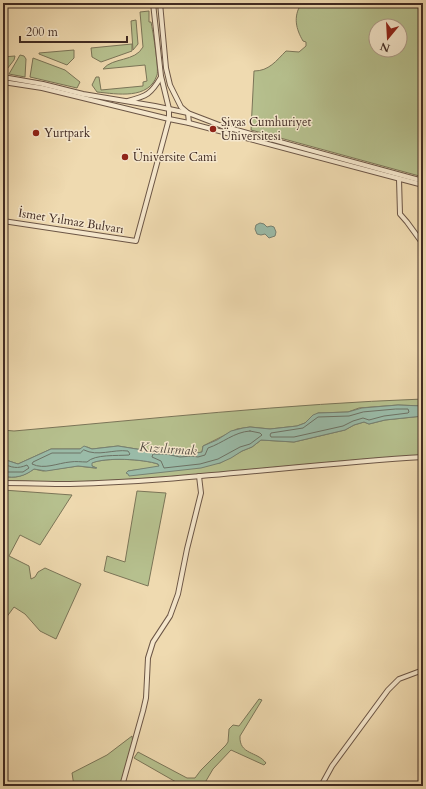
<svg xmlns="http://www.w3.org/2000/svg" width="426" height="789" font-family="Cardo,serif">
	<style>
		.green { fill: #b6c08e; stroke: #7b7558; fill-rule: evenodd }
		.water { fill: #9abba8; stroke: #768172 }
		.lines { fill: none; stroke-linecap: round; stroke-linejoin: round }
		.shore { stroke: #6d7265; stroke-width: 1 }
		.street-casing { stroke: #6c5646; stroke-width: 6 }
		.street { stroke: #f5e7cc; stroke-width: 4 }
		.poi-dot { fill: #8f2418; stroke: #f5e7cc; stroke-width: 1.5 }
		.labels { text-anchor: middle; stroke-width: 3; stroke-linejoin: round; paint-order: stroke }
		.poi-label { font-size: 12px; fill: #402a22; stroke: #f5e7cc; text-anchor: start }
		.street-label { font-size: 12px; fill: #402a22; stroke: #f5e7cc }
		.water-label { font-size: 13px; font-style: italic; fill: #564e44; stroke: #f5e7cc }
	</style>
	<rect width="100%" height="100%" fill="#efdab0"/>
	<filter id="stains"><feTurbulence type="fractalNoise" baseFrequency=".005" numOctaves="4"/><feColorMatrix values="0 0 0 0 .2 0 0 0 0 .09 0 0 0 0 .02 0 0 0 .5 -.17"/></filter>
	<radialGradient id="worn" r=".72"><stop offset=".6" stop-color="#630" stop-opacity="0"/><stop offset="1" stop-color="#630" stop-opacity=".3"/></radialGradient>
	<g class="green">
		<path d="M 311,3 L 423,3 L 423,177 L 251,130 L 254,71 C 269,71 276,61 286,51 L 299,52 L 306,46 L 306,42 L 303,41 C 296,29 293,17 301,4 ZM 376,26 L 400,26 L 400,50 L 376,50 Z"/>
		<path d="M 149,11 L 149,22 L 151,22 C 153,31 159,69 157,75 C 149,100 117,94 97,92 L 92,85 L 96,77 L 99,77 L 101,90 L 143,86 L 143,82 L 147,81 L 145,65 L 103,69 C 113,57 135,62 143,47 L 140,12 Z"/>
		<path d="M 136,20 L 138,44 L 133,50 L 131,21 Z"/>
		<path d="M 132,44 L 132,51 L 101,62 L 92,57 L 91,48 Z"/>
		<path d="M 74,50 L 74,58 L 67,65 L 39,54 L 39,53 Z"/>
		<path d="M 20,55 L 24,56 L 26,59 L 25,77 L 9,74 Z"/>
		<path d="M 15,56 L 14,60 L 4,73 L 3,73 L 3,57 Z"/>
		<path d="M 33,58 L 65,70 L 80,82 L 77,88 L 30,77 Z"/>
		<path d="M 423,399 L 423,406 L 398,405 L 359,408 L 348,412 L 318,413 L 309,419 L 305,423 L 297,426 L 270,429 L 250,427 L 237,429 L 203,446 L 202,452 L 197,453 L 192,452 L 181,453 L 167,450 L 149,451 L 118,446 L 92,449 L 87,447 L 80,449 L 51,449 L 18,464 L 6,460 L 3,452 L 3,430 L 14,431 C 150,419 286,404 423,399 Z"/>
		<path d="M 423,416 L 423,455 C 305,462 188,479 70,482 C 47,482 25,481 3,481 L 3,476 C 15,479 24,476 34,469 L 43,471 L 78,466 L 94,468 L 96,468 L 92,466 L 91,463 C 106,457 143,459 158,464 L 159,467 L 128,471 L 126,473 L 220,463 L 242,451 L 252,447 L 261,440 L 294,442 L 345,430 L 354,425 L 364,422 L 369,424 L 385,420 Z"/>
		<path d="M 3,490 L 72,495 L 40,545 L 20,535 L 9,556 L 29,566 L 31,579 L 35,577 L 38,572 L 45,568 L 81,584 L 56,639 L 40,631 L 25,614 L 14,607 L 3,622 Z"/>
		<path d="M 137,491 L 166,493 L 148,586 L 104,571 L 107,556 L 125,562 Z"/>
		<path d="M 259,699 L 262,700 L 240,736 C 239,755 257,751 266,763 L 264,765 L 231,750 L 213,769 L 203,786 L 183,786 L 134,758 L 138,752 L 187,778 L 195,778 L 201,770 L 226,745 L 228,742 L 229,729 L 233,725 L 239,726 Z"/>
		<path d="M 132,736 L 133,744 L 120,786 L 74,786 L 72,773 L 107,755 Z"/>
	</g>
	<g class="water">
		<path d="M 260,223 L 264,224 L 267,227 L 271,226 L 274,227 L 276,232 L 275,236 L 269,238 L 265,234 L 261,235 L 257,234 L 255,229 L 256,225 Z"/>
		<path d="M 398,405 L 423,406 L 423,416 L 385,420 L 369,424 L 364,422 L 354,425 L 345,430 L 294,442 L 261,440 L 252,447 L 242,451 L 231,458 L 220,463 L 201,468 L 129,476 L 128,474 L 126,473 L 128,471 L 159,466 L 158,464 C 143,459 106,457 92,463 L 92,466 L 97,468 L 78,466 L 46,471 L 34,469 C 25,476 15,479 3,476 L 3,452 L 6,460 L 18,464 L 51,449 L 80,449 L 84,446 L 92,449 L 118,446 L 149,451 L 167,450 L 181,453 L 192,452 L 197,453 L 202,452 L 203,446 L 217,440 L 231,431 L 243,428 L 250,427 L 270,429 L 297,426 L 305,423 L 313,415 L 318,413 L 348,412 L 362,408 Z"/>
	</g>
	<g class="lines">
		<g class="shore">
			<path d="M 396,409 L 408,409 L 409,412 L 408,413 L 384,416 L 369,420 L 363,418 L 353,421 L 343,426 L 294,437 L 271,437 L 270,435 L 271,433 L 303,428 L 318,417 L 349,416 L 363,412 Z"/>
			<path d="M 250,431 L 260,433 L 262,435 L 250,444 L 240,447 L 218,459 L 200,464 L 164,468 L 161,461 L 152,457 L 153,454 L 166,454 L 180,457 L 192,456 L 198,457 L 205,455 L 208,448 C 223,443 234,432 250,431 Z"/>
			<path d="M 84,450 C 98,457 113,449 128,451 L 130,454 L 129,455 C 117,456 95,454 87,462 C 81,462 76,461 70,462 C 58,463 44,470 32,464 L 33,462 L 52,453 L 80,453 Z"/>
			<path d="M 3,463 C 11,468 18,469 27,465 L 29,468 L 23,472 L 3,472"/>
		</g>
		<defs>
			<g id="street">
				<path d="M 160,3 L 166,68 L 170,85 L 181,107 L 188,113 L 189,123"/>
				<path d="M 3,77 L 43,84 L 83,94 L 155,106 L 188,113 L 222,126 L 423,181"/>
				<path d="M 3,82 L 42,88 L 169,119 L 189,123 L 423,185"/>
				<path d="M 128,101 C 147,96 151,94 161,77"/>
				<path d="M 399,179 L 400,214 L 407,222 L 423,244"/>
				<path d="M 3,221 L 136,241 L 169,119 L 169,109 L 161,76 L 153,3"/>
				<path d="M 3,483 C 25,483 47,484 70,484 C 188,481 305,464 423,457"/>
				<path d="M 122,786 L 143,711 L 146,698 L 148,658 L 153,642 L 170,616 L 178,594 L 187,549 L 201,493 L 199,476"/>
				<path d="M 321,786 L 332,766 L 388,690 L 399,679 L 423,670"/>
			</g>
		</defs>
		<use href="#street" class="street-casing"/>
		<use href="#street" class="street"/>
	</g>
	<g class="poi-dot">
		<circle cx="213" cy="129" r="4"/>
		<circle cx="36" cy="133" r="4"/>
		<circle cx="125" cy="157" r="4"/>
	</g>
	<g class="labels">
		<g class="poi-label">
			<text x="221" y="126">Sivas Cumhuriyet<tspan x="221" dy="14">Üniversitesi</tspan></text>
			<text x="44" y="137">Yurtpark</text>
			<text x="133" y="161">Üniversite Cami</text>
		</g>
		<g class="street-label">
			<text transform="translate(71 221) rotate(9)" y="4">İsmet Yılmaz Bulvarı</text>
		</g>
		<g class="water-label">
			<text transform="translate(168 448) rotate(4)" y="5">Kızılırmak</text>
		</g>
	</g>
	<rect width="426" height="789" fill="none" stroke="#efdab0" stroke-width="16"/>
	<rect x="4" y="4" width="418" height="781" fill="none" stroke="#402a22" stroke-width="2"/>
	<rect x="8" y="8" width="410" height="773" fill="none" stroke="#402a22"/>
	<g transform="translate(388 38) rotate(198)"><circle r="19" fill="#f5e7cc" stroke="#ad9b88"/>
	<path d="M0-3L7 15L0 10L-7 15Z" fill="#8f2418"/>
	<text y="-6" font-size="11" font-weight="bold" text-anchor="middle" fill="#402a22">N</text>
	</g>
	<path d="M20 36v6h107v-6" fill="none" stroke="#402a22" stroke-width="2"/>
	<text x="26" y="36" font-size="12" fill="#402a22" stroke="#f5e7cc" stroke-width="3" paint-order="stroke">200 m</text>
	<rect width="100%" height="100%" filter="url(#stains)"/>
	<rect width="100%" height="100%" fill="url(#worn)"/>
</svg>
